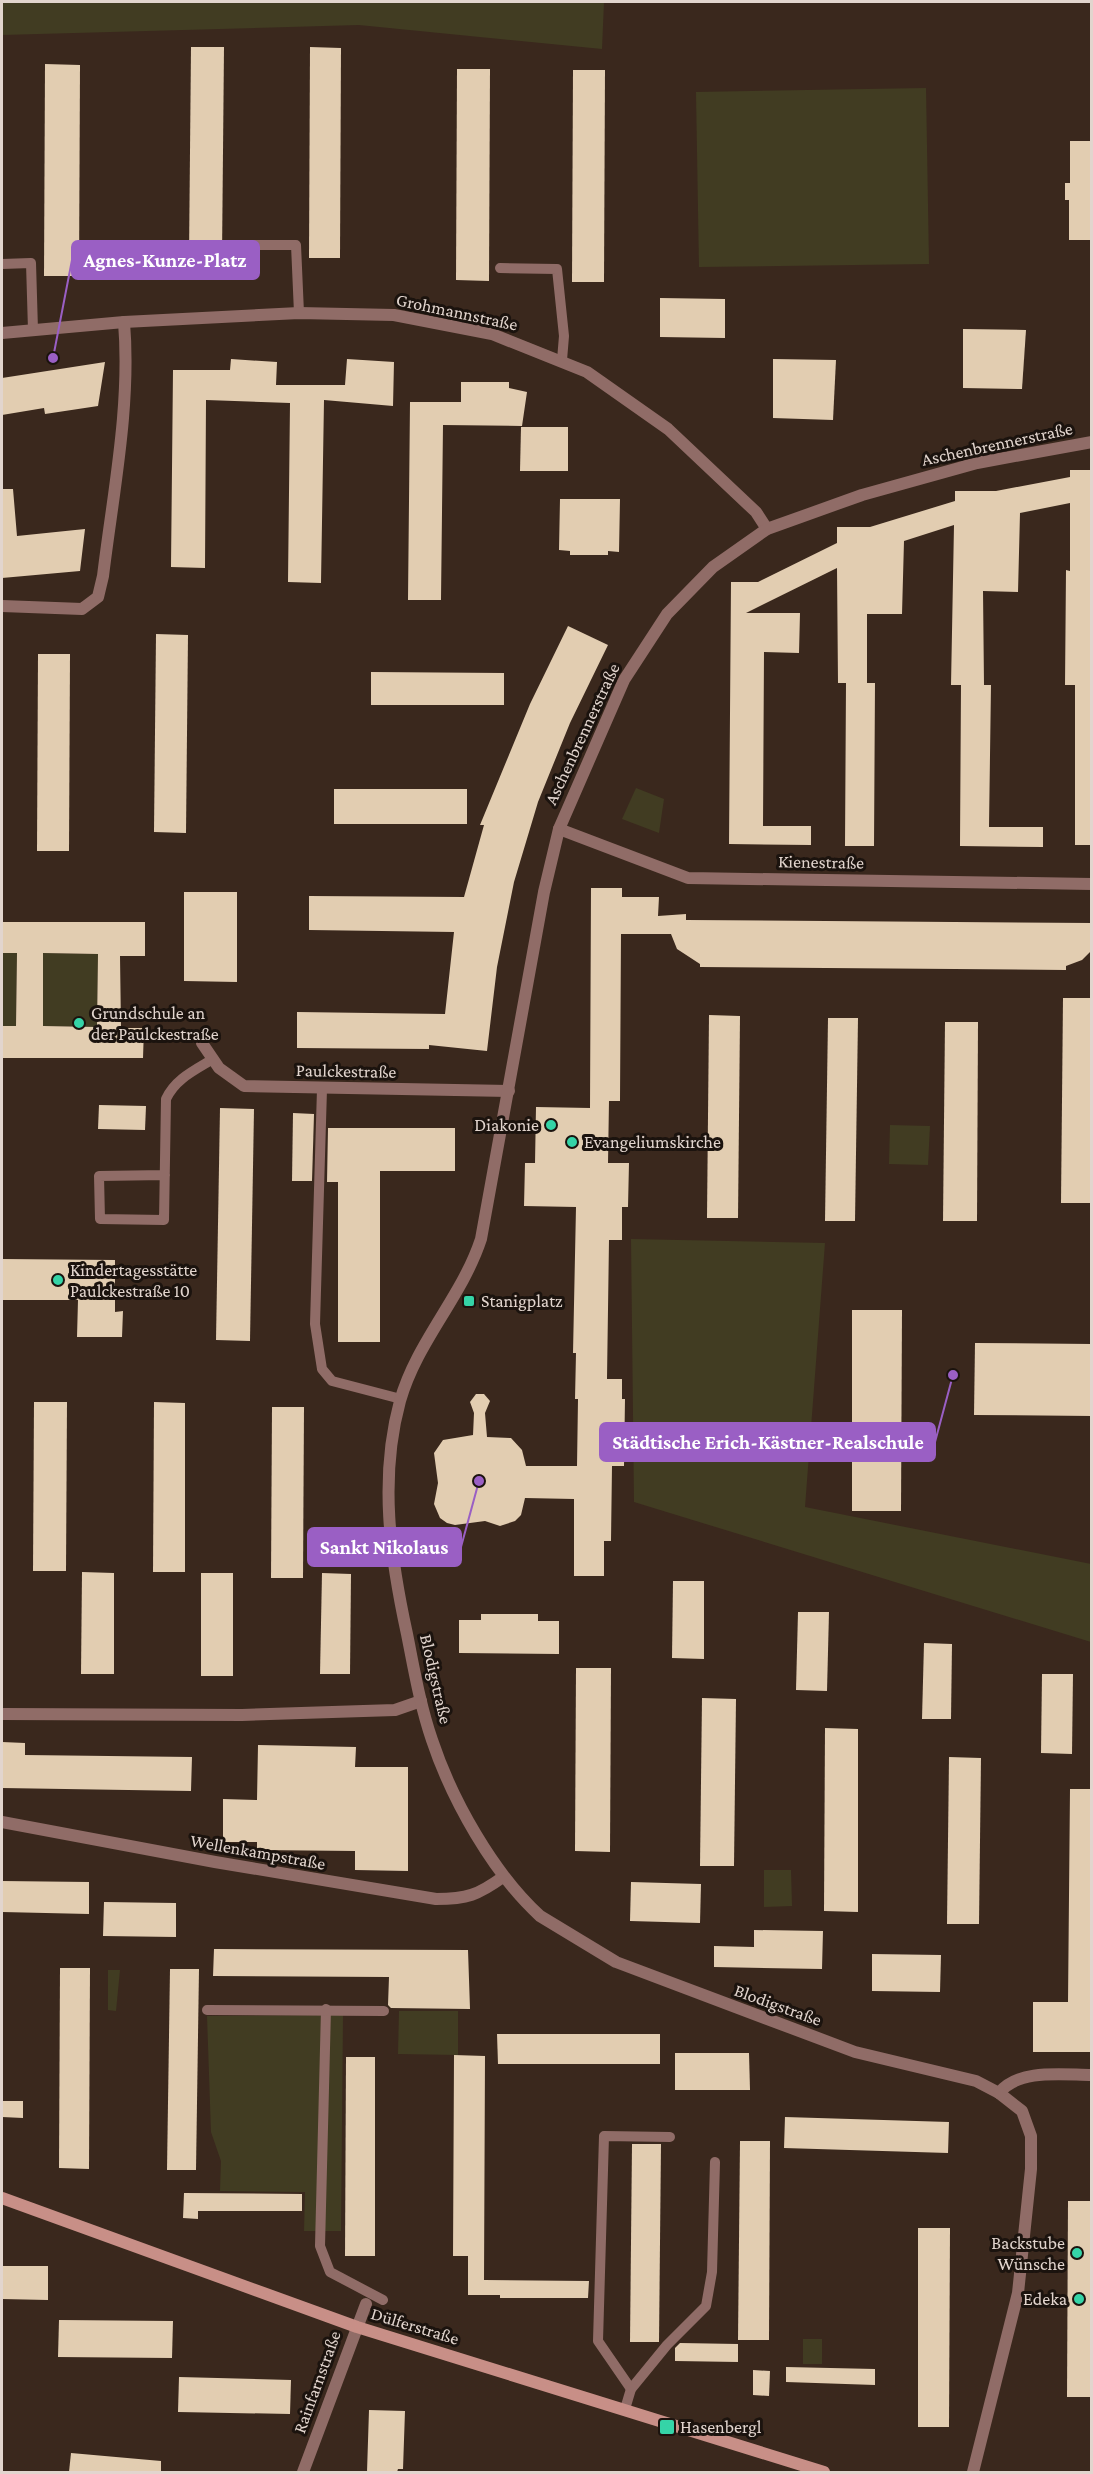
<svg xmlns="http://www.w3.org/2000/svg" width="1093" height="2474" font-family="'Crimson Pro',serif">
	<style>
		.green { fill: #413c22 }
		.building { fill: #e2cdb1; fill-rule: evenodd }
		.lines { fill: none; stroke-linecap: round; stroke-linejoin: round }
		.lane { stroke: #906c67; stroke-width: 10 }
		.street { stroke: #906c67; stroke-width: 12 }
		.secondary { stroke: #c88f87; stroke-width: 12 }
		.poi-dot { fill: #35d4a7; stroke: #1b130e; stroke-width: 2 }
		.labels { text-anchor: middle; stroke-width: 6; stroke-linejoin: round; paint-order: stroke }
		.street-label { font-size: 18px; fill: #e2d5ce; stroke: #1b130e }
		.poi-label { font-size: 18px; fill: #e2d5ce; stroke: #1b130e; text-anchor: start }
		.leader { fill: none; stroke: #9a5fc4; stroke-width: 2 }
		.callout-dot { fill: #9a5fc4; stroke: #1b130e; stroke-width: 2 }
		.callout { fill: #9a5fc4; stroke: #9a5fc4; stroke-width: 2 }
		.callout-label { font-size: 20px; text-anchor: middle; font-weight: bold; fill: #fff }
	</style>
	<rect width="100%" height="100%" fill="#3a281d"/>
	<g class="green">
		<path d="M 2,2 L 604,2 L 602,49 L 359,25 L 2,35 Z"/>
		<path d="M 926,88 L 929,264 L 699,267 L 696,92 Z"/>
		<path d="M 636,788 L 664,799 L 659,833 L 622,819 Z"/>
		<path d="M 2,953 L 17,953 L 16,1026 L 2,1026 Z"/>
		<path d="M 43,953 L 98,954 L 97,1027 L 43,1026 Z"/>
		<path d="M 890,1125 L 930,1126 L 928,1165 L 889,1164 Z"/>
		<path d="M 631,1239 L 825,1243 L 805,1507 L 1091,1564 L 1091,1642 L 634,1502 Z"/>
		<path d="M 764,1870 L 791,1870 L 792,1906 L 764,1907 Z"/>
		<path d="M 108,1970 L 120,1970 L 116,2011 L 108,2010 Z"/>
		<path d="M 399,2011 L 458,2011 L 458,2055 L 398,2054 Z"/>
		<path d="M 343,2015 L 341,2231 L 304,2231 L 305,2192 L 220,2191 L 221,2161 L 211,2132 L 207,2016 Z"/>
		<rect x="803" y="2339" width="19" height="25"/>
	</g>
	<g class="building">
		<path d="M 191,47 L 224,47 L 222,257 L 189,257 Z"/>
		<path d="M 310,47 L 341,48 L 340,258 L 309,258 Z"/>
		<path d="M 45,64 L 80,65 L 79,276 L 44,276 Z"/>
		<path d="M 457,69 L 490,69 L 489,281 L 456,280 Z"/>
		<path d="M 573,70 L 605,70 L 604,282 L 572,282 Z"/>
		<path d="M 1070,141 L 1092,141 L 1092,240 L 1069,240 L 1069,200 L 1065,200 L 1065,183 L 1070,183 Z"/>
		<path d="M 660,298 L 725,299 L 725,338 L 660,337 Z"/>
		<path d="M 963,329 L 1026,330 L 1022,389 L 963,388 Z"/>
		<path d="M 231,359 L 277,362 L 276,385 L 345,385 L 347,359 L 394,362 L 393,406 L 324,400 L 321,583 L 288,582 L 290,403 L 206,400 L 205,568 L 171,567 L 173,370 L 230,370 Z"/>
		<path d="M 773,359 L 836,360 L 833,420 L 773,418 Z"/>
		<path d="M 105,362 L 98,406 L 45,414 L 44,408 L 2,415 L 2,378 Z"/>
		<path d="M 461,382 L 509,382 L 509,388 L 527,392 L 522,426 L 443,425 L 441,600 L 408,600 L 410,402 L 461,402 Z"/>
		<path d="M 521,427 L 568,427 L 568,471 L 520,471 Z"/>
		<path d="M 1070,470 L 1092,470 L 1092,845 L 1075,845 L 1075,685 L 1065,685 L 1066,570 L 1070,571 L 1070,503 L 1020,513 L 1018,592 L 983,591 L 984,685 L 991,685 L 989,827 L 1043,827 L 1043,847 L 960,846 L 961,685 L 951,685 L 954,525 L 904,541 L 902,614 L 867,614 L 867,683 L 875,683 L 874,846 L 845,846 L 846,683 L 838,683 L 837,568 L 746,613 L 800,613 L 799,653 L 764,652 L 763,826 L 811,826 L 811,845 L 729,844 L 731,582 L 758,582 L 837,543 L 837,527 L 870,527 L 955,501 L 955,491 L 996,491 L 1070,477 Z"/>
		<path d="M 2,489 L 13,489 L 17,536 L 85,529 L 80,571 L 2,578 Z"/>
		<path d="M 560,499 L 620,499 L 619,552 L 608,551 L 608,555 L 570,555 L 570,551 L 559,550 Z"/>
		<path d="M 568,626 L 608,645 L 570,723 L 538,802 L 514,882 L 497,967 L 487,1051 L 429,1045 L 429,1049 L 297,1048 L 297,1012 L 445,1014 L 454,932 L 309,930 L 309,896 L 464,897 L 484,825 L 480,825 L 530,704 Z"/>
		<path d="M 156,634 L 188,635 L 186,833 L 154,832 Z"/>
		<path d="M 38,654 L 70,654 L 69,851 L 37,851 Z"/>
		<path d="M 371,672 L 504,673 L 504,705 L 371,705 Z"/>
		<rect x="334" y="789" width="133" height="35"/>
		<path d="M 591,888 L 622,888 L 622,897 L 659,897 L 658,916 L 686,914 L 686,920 L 1092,923 L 1092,950 L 1082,960 L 1066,966 L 1066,970 L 700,967 L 700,964 L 677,949 L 671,934 L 621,934 L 620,1101 L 609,1101 L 608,1163 L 629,1163 L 628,1207 L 622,1207 L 622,1240 L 609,1240 L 607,1379 L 622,1379 L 622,1399 L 625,1399 L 624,1466 L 612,1466 L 611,1541 L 604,1541 L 604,1576 L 574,1576 L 574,1499 L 525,1498 L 521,1515 L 515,1521 L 500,1526 L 485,1521 L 455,1525 L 447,1523 L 440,1518 L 434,1504 L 438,1483 L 434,1453 L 443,1440 L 473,1435 L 474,1413 L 470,1402 L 476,1394 L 484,1394 L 490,1401 L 485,1413 L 487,1437 L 511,1438 L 522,1450 L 526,1466 L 577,1466 L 578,1399 L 575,1399 L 576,1353 L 573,1353 L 576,1207 L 524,1206 L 525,1163 L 535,1163 L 536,1107 L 590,1108 Z"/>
		<path d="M 184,892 L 237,892 L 237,982 L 184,981 Z"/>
		<path d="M 2,922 L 145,922 L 145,956 L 120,956 L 121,1028 L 144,1028 L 143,1058 L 2,1058 L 2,1026 L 16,1026 L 17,953 L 2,953 ZM 43,953 L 98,954 L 97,1027 L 43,1026 Z"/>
		<path d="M 1063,998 L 1092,998 L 1092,1203 L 1061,1203 Z"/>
		<path d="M 709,1015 L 740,1016 L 738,1218 L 707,1218 Z"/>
		<path d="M 828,1018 L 858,1018 L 855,1221 L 825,1221 Z"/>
		<path d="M 945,1022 L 978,1022 L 977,1221 L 943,1221 Z"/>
		<path d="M 99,1105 L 146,1106 L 145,1130 L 98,1129 Z"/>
		<path d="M 220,1108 L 254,1109 L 250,1341 L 216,1340 Z"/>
		<path d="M 293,1113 L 314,1114 L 312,1181 L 292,1181 Z"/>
		<path d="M 328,1128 L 455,1128 L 455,1171 L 380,1171 L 380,1342 L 338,1342 L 338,1182 L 327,1182 Z"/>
		<path d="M 2,1259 L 115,1260 L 115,1312 L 123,1311 L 122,1337 L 77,1337 L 78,1300 L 2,1300 Z"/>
		<path d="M 852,1310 L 902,1310 L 901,1511 L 852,1511 Z"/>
		<path d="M 975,1343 L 1092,1344 L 1092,1416 L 974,1415 Z"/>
		<path d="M 34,1402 L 67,1402 L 66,1571 L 33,1571 Z"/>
		<path d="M 154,1402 L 185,1403 L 185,1572 L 153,1572 Z"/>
		<path d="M 272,1407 L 304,1407 L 303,1578 L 271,1578 Z"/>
		<path d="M 82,1572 L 114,1573 L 114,1674 L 81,1674 Z"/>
		<rect x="201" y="1573" width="32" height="103"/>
		<path d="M 322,1573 L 351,1574 L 350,1674 L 320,1674 Z"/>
		<path d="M 673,1581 L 704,1581 L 704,1659 L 672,1658 Z"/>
		<path d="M 798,1612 L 829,1612 L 827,1691 L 796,1690 Z"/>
		<path d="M 481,1614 L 538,1614 L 538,1621 L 559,1621 L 559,1654 L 459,1653 L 459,1620 L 481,1620 Z"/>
		<path d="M 924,1643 L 952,1644 L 951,1719 L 922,1719 Z"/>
		<path d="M 576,1668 L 611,1668 L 610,1852 L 575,1851 Z"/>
		<path d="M 1042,1674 L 1073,1674 L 1072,1754 L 1041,1753 Z"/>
		<path d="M 702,1698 L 736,1699 L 734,1866 L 700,1866 Z"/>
		<path d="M 825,1728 L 858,1729 L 858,1912 L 824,1911 Z"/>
		<path d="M 2,1742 L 25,1743 L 25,1755 L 192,1757 L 191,1791 L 2,1788 Z"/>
		<path d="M 258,1745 L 356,1747 L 355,1767 L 408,1767 L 408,1871 L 355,1870 L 355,1851 L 257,1850 L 257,1842 L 223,1842 L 223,1799 L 257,1800 Z"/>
		<path d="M 949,1757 L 981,1758 L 979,1924 L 947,1924 Z"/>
		<path d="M 1070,1789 L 1092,1789 L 1092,2052 L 1033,2052 L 1033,2002 L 1068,2002 Z"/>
		<path d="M 2,1881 L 89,1882 L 89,1914 L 2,1912 Z"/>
		<path d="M 631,1882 L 701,1884 L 700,1923 L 630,1921 Z"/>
		<path d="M 104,1902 L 176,1903 L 176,1937 L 103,1936 Z"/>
		<path d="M 754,1930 L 823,1931 L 822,1969 L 714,1967 L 714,1946 L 754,1947 Z"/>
		<path d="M 214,1949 L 468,1950 L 470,2009 L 391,2008 L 388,2005 L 389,1977 L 213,1976 Z"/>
		<path d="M 872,1954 L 941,1955 L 940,1992 L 872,1991 Z"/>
		<path d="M 60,1968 L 90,1968 L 89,2169 L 59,2168 Z"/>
		<path d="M 170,1969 L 199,1969 L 196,2170 L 167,2170 Z"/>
		<path d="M 497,2034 L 660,2034 L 660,2064 L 498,2064 Z"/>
		<path d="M 675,2053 L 749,2053 L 750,2090 L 675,2090 Z"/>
		<path d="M 454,2055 L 485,2056 L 484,2280 L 589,2281 L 588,2298 L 500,2298 L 500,2295 L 468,2295 L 468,2256 L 453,2256 Z"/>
		<path d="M 346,2057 L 375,2057 L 375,2256 L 345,2256 Z"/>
		<path d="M 2,2101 L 23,2101 L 23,2118 L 2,2117 Z"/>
		<path d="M 785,2117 L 949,2122 L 948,2153 L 784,2148 Z"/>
		<path d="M 740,2141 L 770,2141 L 769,2340 L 738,2340 Z"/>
		<path d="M 632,2144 L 661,2144 L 659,2342 L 630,2342 Z"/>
		<path d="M 184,2193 L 302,2194 L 302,2211 L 198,2211 L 198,2219 L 183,2218 Z"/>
		<path d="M 1068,2201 L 1092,2201 L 1092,2397 L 1067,2397 Z"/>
		<path d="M 918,2228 L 950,2228 L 949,2427 L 918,2427 Z"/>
		<path d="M 2,2266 L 48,2266 L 48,2300 L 2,2299 Z"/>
		<path d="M 59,2320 L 173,2321 L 172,2358 L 58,2357 Z"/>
		<path d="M 680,2343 L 738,2344 L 738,2362 L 675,2361 L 675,2348 Z"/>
		<path d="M 786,2367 L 875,2369 L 875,2385 L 786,2382 Z"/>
		<path d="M 753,2370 L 770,2371 L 769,2396 L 753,2395 Z"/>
		<path d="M 179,2377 L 291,2380 L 290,2414 L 178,2412 Z"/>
		<path d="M 369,2410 L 405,2411 L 403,2469 L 398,2469 L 397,2472 L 367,2472 Z"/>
		<path d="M 71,2453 L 161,2461 L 161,2472 L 69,2472 Z"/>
	</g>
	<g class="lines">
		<g class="lane">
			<path d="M 236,245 L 296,245 L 299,313"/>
			<path d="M 2,264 L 31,263 L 33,330"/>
			<path d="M 500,268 L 557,269 L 564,336 L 562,360"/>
			<path d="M 322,1089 L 315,1324 L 322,1369 L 332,1381 L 401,1399"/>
			<path d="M 165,1175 L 99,1176 L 100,1219 L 164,1220 L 166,1099 C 175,1079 195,1070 213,1059"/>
			<path d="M 326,2009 L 320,2246 L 330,2272 L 383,2300"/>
			<path d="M 207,2010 L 384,2011"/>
			<path d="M 631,2389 L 598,2341 L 604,2136 L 670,2137"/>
			<path d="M 625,2409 L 631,2389 L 667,2345 L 706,2306 L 712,2272 L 715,2162"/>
		</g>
		<g class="street">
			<path d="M 2,333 L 124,322 L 299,313 L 394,315 L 492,334 L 587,372 L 668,429 L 756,512 L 767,529"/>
			<path d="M 2,606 L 82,609 L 98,597 L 103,576 C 113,493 131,406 124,322"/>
			<path d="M 559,829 L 688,878 L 1092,884"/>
			<path d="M 202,1043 L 219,1068 L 244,1086 L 509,1091"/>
			<path d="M 2,1714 L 242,1715 L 395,1710 L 421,1701"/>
			<path d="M 2,1822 L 215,1862 L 436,1899 C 467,1899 478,1895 503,1877"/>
			<path d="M 999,2093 C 1019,2068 1064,2075 1092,2075"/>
			<path d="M 303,2472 L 366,2304"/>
			<path d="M 973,2472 L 1018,2293 L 1031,2169 L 1031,2136 L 1022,2111 L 999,2093 L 976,2081 L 855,2052 L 616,1962 L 540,1916 C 493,1873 452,1800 432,1740 C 420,1705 414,1669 407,1634 C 390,1556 379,1478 400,1401 C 417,1341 462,1297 481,1239 L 544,892 L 559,829 L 624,680 L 667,614 L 713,567 L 767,529 L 862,495 L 977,463 L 1092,442"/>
		</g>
		<path class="secondary" d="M 2,2198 L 357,2327 L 824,2472"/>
	</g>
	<g class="poi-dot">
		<circle cx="79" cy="1023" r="6"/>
		<circle cx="551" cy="1125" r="6"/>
		<circle cx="572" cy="1142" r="6"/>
		<circle cx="58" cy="1280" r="6"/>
		<rect x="463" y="1295" width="12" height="12" rx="3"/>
		<circle cx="1077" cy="2253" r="6"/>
		<circle cx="1079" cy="2299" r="6"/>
		<rect x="659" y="2419" width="16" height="16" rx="3"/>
	</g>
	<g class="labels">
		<g class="street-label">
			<text transform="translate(457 312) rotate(12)" y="6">Grohmannstraße</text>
			<text transform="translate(997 444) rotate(-12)" y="6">Aschenbrennerstraße</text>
			<text transform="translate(582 734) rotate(-65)" y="6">Aschenbrennerstraße</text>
			<text transform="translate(821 862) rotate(1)" y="6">Kienestraße</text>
			<text transform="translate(346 1071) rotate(1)" y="6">Paulckestraße</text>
			<text transform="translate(436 1679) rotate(77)" y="6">Blodigstraße</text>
			<text transform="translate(258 1852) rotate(10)" y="6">Wellenkampstraße</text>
			<text transform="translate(778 2005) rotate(20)" y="6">Blodigstraße</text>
			<text transform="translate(415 2326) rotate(17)" y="6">Dülferstraße</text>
			<text transform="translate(317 2382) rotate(-70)" y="6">Rainfarnstraße</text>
		</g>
		<g class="poi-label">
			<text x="91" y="1019">Grundschule an<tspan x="91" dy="21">der Paulckestraße</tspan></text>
			<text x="539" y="1131" text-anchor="end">Diakonie</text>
			<text x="584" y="1148">Evangeliumskirche</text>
			<text x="70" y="1276">Kindertagesstätte<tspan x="70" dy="21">Paulckestraße 10</tspan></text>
			<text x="481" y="1307">Stanigplatz</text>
			<text x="1065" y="2249" text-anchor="end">Backstube<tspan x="1065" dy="21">Wünsche</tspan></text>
			<text x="1067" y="2305" text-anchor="end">Edeka</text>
			<text x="680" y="2433">Hasenbergl</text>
		</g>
	</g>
	<path class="leader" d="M53 358L72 260M953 1375L935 1442M479 1481L461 1547"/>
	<g class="callout-dot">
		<circle cx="53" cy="358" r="6"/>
		<circle cx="953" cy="1375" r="6"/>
		<circle cx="479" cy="1481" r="6"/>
	</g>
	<g class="callout">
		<rect x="72" y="241" width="187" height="38" rx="6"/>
		<rect x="600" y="1423" width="335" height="38" rx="6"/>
		<rect x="308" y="1528" width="153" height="38" rx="6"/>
	</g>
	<g class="callout-label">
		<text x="165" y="267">Agnes-Kunze-Platz</text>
		<text x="768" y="1449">Städtische Erich-Kästner-Realschule</text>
		<text x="384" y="1554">Sankt Nikolaus</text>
	</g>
	<rect width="1093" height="2474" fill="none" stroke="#e2d5ce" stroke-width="6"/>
</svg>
